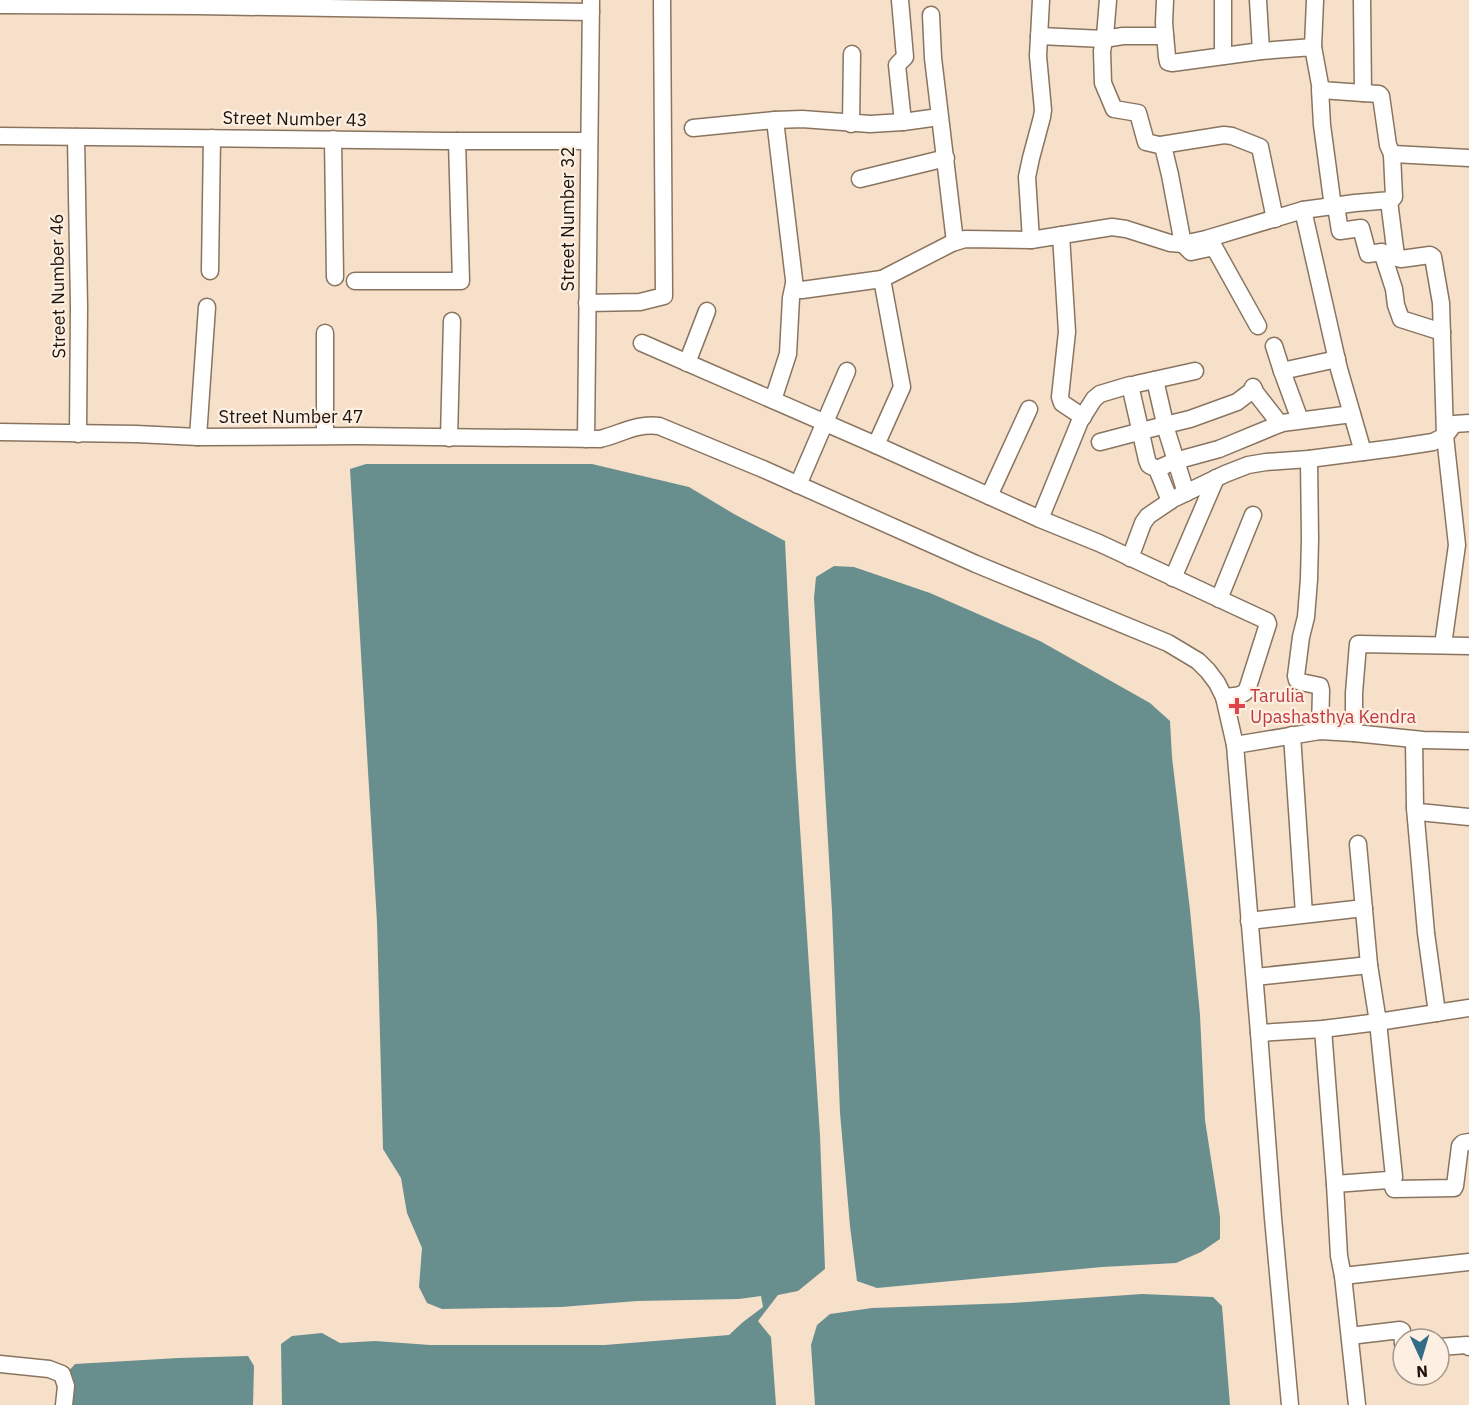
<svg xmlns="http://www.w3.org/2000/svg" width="1469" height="1405" font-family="'IBM Plex Sans',sans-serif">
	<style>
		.water { fill: #698e8e }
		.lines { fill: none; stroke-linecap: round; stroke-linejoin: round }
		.minor-casing { stroke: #897460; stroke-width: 19 }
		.minor { stroke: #fff; stroke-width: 16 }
		.health-dot { fill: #e0444e; stroke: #fdefe1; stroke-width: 2 }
		.labels { text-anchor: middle; stroke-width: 4.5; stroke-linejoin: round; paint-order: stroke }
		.street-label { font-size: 18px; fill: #1d150d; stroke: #fdefe1 }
		.health-label { font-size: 18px; fill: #be3a42; stroke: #fdefe1; text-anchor: start }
	</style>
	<rect width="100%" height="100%" fill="#f7e0c9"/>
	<g class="water">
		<path d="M 366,464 L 592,464 L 689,487 L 734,514 L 785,541 L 796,766 L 820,1136 L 825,1269 L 798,1291 L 778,1295 L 758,1321 L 771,1337 L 776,1405 L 282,1405 L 281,1344 L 292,1336 L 322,1333 L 340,1343 L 375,1341 L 430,1345 L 605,1345 L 729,1335 L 743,1322 L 763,1307 L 761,1296 L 739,1299 L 637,1301 L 561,1307 L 442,1309 L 427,1303 L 419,1287 L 422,1248 L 407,1213 L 401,1178 L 383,1149 L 377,922 L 350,469 Z"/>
		<path d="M 834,566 L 854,567 L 930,593 L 1040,641 L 1150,703 L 1170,721 L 1172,757 L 1190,910 L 1200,1015 L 1205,1120 L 1220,1217 L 1220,1239 L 1201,1252 L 1176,1263 L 1102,1267 L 877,1288 L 857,1281 L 850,1226 L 840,1113 L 832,911 L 814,598 L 816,577 Z"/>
		<path d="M 1142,1294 L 1213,1297 L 1222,1306 L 1230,1405 L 815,1405 L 811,1345 L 817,1325 L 830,1314 L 872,1308 L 1012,1303 Z"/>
		<path d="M 248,1356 L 254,1366 L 253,1405 L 63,1405 L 66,1374 L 75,1364 L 178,1358 Z"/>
	</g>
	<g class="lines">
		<defs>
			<g id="minor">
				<path d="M 900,0 L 905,57 L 897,65 L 903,122"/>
				<path d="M 1108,0 L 1105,36 L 1102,51 L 1103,83 L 1114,109 L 1138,113 L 1146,142 L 1163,146 L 1170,175 L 1183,244 L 1191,252 L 1214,247 L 1258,326"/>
				<path d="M 1165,0 L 1164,23 L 1167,57 L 1168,62 L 1172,63 L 1261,51 L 1313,47 L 1321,90 L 1363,93"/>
				<path d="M 1223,0 L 1223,56"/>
				<path d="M 1258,0 L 1261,51"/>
				<path d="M 1362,0 L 1363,93 L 1379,94 L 1381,96 L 1388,145 L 1392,154"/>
				<path d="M 0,5 L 198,6 L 591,12"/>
				<path d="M 931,15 L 933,58 L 955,242"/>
				<path d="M 1039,36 L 1104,39 L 1123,36 L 1165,36"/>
				<path d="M 1313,47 L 1315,0"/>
				<path d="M 1320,89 L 1322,125 L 1333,207"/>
				<path d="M 775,120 L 795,288 L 797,290 L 802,290 L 882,279"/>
				<path d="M 851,124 L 852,54"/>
				<path d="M 693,128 L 775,120 L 802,119 L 870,124 L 903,122 L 939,117"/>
				<path d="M 0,136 L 446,141 L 589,141"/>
				<path d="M 76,137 L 79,307 L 78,434"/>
				<path d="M 333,139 L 335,277"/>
				<path d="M 1161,145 L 1224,135 L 1232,136 L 1260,147 L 1275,219"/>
				<path d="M 860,179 L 946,158"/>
				<path d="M 1389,201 L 1396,256 L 1397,258 L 1401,259 L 1430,255 L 1433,257 L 1441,303 L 1445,436 L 1457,545 L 1443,645"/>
				<path d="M 1336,206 L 1340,231 L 1361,228 L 1368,254 L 1382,252 L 1394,289 L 1396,305 L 1401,319 L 1442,332"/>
				<path d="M 1303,210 L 1339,369 L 1363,452"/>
				<path d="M 1061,235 L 1067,332 L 1060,397 L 1062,403 L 1083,417"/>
				<path d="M 1031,240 L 1027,177 L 1031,158 L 1042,117 L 1043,110 L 1038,56 L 1041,0"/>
				<path d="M 210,271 L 212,138"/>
				<path d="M 355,281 L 461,281 L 457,141"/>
				<path d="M 587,303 L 640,302 L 664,296 L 662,0"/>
				<path d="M 642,343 L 876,445 L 1040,519 L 1099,543 L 1267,621 L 1268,624 L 1247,690 C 1241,697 1233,696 1224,697"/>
				<path d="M 1274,346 L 1282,371 L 1300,420"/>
				<path d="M 687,363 L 707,311"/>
				<path d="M 1282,371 L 1337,359"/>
				<path d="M 1155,380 L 1167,432 L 1186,493"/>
				<path d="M 1136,384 L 1195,371"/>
				<path d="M 1253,387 L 1255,392 L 1280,424"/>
				<path d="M 773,400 L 788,354 L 791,298 L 794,284"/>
				<path d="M 0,432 L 136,434 L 198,437 L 359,436 L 600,439 C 621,434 636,423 659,426 L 763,469 L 976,564 L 1168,643 L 1198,661 L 1208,671 L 1217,683 L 1224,697 L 1235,745 L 1259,1033 L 1273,1218 L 1290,1405"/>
				<path d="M 325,436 L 325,333"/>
				<path d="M 198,437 L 207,307"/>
				<path d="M 449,438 L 452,321"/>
				<path d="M 586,439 L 591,0"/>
				<path d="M 1100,442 L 1161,426 L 1190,419 L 1237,402 L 1254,389"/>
				<path d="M 876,445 L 902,387 L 882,279 L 952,243 L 965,239 L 1031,240 L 1112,227 L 1126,229 L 1170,243 L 1183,244 L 1206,239 L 1303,210 L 1355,203 L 1391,200 L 1394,197 L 1392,155 L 1393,154 L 1469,158"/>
				<path d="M 1309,459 L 1310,539 L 1309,579 L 1306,617 L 1301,637 L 1296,676 L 1297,680 L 1301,682 L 1320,686 L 1321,690 L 1320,731"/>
				<path d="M 1157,469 L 1175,461 L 1219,449 L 1282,423 L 1352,414"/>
				<path d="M 798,485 L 847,371"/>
				<path d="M 989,496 L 1029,409"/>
				<path d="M 1040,519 L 1080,421 L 1094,399 L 1100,394 L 1130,385 L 1147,460 L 1149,465 L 1157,469 L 1170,501"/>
				<path d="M 1130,558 L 1143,523 L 1148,516 L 1173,499 L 1225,474 L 1248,465 L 1266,462 L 1309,459 L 1394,448 L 1433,442 L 1445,436 L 1454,424 L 1469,423"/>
				<path d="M 1173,578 L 1216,478"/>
				<path d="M 1219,599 L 1253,515"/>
				<path d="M 1354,733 L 1354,693 L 1358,644 L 1469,646"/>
				<path d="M 1292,735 L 1304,914"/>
				<path d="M 1414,740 L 1415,808 L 1419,812 L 1469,817"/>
				<path d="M 1235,745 L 1320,731 L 1354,733 L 1423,740 L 1469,741"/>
				<path d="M 1415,808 L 1426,933 L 1437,1013"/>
				<path d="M 1358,844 L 1369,965 L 1378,1022 L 1469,1008"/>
				<path d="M 1249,921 L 1364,908"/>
				<path d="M 1255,977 L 1369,965"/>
				<path d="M 1323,1029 L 1335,1184 L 1339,1256 L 1343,1276 L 1357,1405"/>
				<path d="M 1259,1033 L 1323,1029 L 1378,1022 L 1394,1177 L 1388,1180 L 1335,1184"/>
				<path d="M 1390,1180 L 1394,1189 L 1454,1188 L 1455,1186 L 1460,1146 L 1463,1143 L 1469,1142"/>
				<path d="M 1343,1276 L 1469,1262"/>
				<path d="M 1350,1336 L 1400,1330 L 1402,1331 L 1403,1344"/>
				<path d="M 1439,1347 L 1467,1345 L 1469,1347"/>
				<path d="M 0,1364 L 49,1369 L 62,1374 L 66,1386 L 64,1405"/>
			</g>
		</defs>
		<use href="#minor" class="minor-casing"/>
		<use href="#minor" class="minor"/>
	</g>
	<path class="health-dot" d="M1234 697h6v6h6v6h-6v6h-6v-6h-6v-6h6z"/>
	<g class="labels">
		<g class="street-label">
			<text transform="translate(295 119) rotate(1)" y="6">Street Number 43</text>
			<text transform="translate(568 219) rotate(-90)" y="6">Street Number 32</text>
			<text transform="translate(58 286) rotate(-91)" y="6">Street Number 46</text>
			<text x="291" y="423">Street Number 47</text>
		</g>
		<g class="health-label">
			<text x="1250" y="702">Tarulia<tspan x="1250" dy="21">Upashasthya Kendra</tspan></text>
		</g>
	</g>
	<g transform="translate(1421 1357) rotate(176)"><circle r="28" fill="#fdefe1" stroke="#a3988c" stroke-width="1.5"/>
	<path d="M0-4.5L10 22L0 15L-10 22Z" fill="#346b86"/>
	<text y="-9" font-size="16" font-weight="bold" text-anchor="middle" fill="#1d150d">N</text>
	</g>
</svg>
